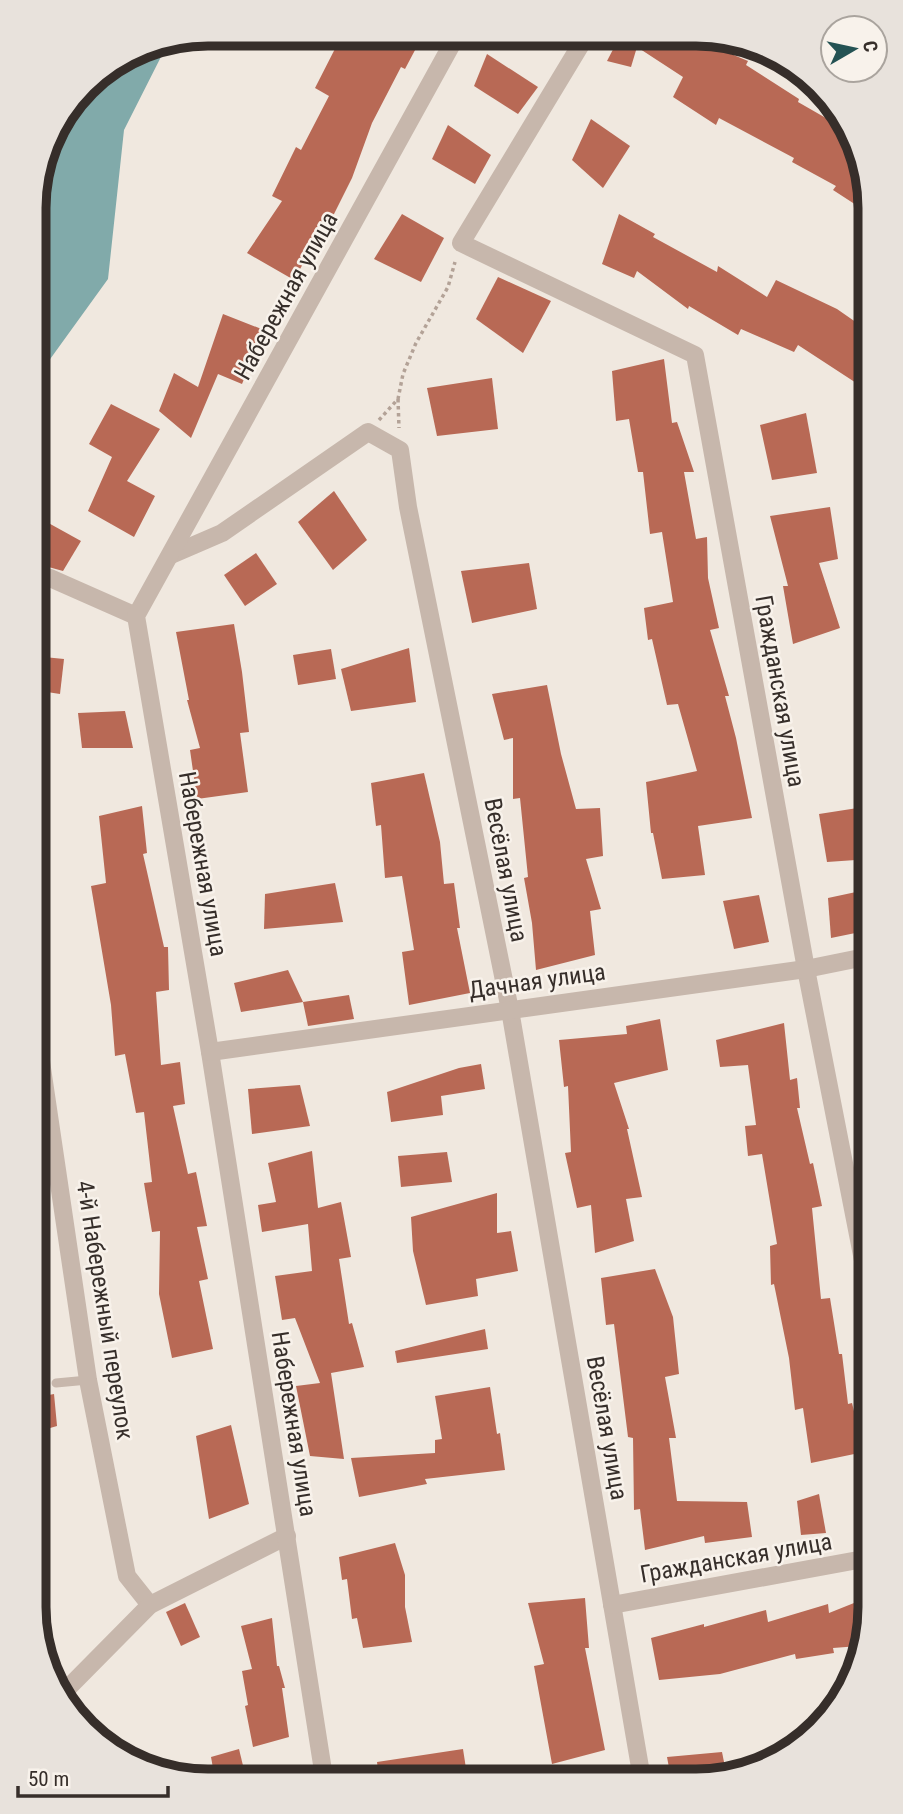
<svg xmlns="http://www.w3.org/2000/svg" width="903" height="1814" font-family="'Roboto Condensed',sans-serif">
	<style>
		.water { fill: #81aaaa }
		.building { fill: #b86955 }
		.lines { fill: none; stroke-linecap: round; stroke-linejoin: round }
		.path { stroke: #b3a297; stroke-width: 3.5; stroke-dasharray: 3.5 3.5; stroke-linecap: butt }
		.service { stroke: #c7b7ac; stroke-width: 9 }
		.minor { stroke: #c7b7ac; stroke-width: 18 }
		.tertiary { stroke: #c7b7ac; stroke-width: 18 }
		.labels { text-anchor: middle; stroke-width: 5; stroke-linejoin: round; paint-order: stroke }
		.street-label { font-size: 24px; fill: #362e2a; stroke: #f8f2eb }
		.rim { fill: none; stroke: #362e2a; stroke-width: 9 }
	</style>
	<rect width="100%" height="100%" fill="#f0e8df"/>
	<path class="water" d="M 169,41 L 124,130 L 108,279 L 35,380 L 35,186 L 51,130 L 92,77 L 141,46 Z"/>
	<g class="building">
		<path d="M 353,34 L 423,35 L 405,69 L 401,67 L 372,123 L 352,178 L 329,224 L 326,222 L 294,280 L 247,253 L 282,201 L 272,196 L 296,147 L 301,150 L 329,96 L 315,88 L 341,37 L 349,42 Z"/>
		<path d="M 620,36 L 688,36 L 748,61 L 746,65 L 799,99 L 798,102 L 845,129 L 861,152 L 870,214 L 833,190 L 836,186 L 792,162 L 794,158 L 719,118 L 716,125 L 673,97 L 683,77 L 637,47 L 631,67 L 607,61 Z"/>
		<path d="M 487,54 L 538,87 L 518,114 L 474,86 Z"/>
		<path d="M 591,119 L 630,146 L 603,188 L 572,160 Z"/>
		<path d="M 448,125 L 491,155 L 475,184 L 432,159 Z"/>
		<path d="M 402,214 L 444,238 L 421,282 L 374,259 Z"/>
		<path d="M 619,214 L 655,234 L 653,237 L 717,272 L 718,266 L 767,297 L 776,280 L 837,309 L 870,332 L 870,392 L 798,345 L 794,352 L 741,329 L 738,335 L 689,306 L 688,309 L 637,271 L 634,278 L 602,264 Z"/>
		<path d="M 498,277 L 551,301 L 523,353 L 476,319 Z"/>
		<path d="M 223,314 L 264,330 L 242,384 L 218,374 L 191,438 L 159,411 L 174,373 L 198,387 Z"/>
		<path d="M 664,359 L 672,423 L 677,422 L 694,472 L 684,472 L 696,539 L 707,537 L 708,578 L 719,628 L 710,630 L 729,696 L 725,696 L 736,738 L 752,818 L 698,826 L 705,875 L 662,879 L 653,833 L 651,833 L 646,782 L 697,771 L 678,704 L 667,705 L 652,639 L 648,640 L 644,608 L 673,602 L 662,532 L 650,534 L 643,472 L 638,472 L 629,419 L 616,421 L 612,371 Z"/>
		<path d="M 492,378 L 498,429 L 437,436 L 427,388 Z"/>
		<path d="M 111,404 L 160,429 L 127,481 L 155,496 L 134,537 L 88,511 L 112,457 L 89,444 Z"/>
		<path d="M 806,413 L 817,473 L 772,480 L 760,425 Z"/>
		<path d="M 334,491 L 367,540 L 333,570 L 298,522 Z"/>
		<path d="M 830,507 L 838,559 L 819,563 L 840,628 L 793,644 L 783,586 L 788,586 L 770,516 Z"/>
		<path d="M 34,515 L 81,541 L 63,571 L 34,563 Z"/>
		<path d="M 256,553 L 277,584 L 245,606 L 224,575 Z"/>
		<path d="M 529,563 L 537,609 L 472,623 L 461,571 Z"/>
		<path d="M 234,624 L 242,672 L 249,732 L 240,733 L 248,792 L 197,799 L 190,750 L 200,748 L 187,700 L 189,700 L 176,632 Z"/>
		<path d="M 409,648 L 416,702 L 351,711 L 341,669 Z"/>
		<path d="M 331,649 L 336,679 L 298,685 L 293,655 Z"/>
		<path d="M 34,656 L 64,659 L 60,694 L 34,690 Z"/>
		<path d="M 547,685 L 561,754 L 576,809 L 600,808 L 603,856 L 586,859 L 601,909 L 590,911 L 595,955 L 536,970 L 532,923 L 524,878 L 528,877 L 520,798 L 513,799 L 513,738 L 504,740 L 492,694 Z"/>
		<path d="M 125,711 L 133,748 L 82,748 L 78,713 Z"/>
		<path d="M 424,773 L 440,842 L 444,884 L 454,883 L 460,928 L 457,928 L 470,993 L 409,1005 L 402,952 L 414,950 L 402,876 L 385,878 L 381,825 L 376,826 L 371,783 Z"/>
		<path d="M 142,806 L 147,853 L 143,854 L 164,947 L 168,947 L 169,990 L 156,992 L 161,1065 L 180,1062 L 185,1104 L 173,1106 L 188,1174 L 196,1172 L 207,1226 L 197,1227 L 208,1279 L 199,1281 L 213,1349 L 172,1358 L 159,1294 L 160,1231 L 152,1232 L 144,1183 L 152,1182 L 144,1112 L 136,1113 L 125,1054 L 115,1056 L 111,1005 L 91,886 L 106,883 L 99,816 Z"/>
		<path d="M 864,807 L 870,835 L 870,859 L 827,862 L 819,814 Z"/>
		<path d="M 335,883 L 343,922 L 264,929 L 265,894 Z"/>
		<path d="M 870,889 L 870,930 L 831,938 L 828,898 Z"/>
		<path d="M 759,895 L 769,942 L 734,949 L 723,901 Z"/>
		<path d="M 288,970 L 303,1002 L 241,1012 L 234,983 Z"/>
		<path d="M 349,995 L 354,1019 L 308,1026 L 303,1002 Z"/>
		<path d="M 660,1019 L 668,1070 L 614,1083 L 629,1129 L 627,1129 L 642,1197 L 626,1199 L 634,1241 L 595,1253 L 591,1205 L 577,1208 L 565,1153 L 571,1152 L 568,1086 L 564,1087 L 559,1040 L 627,1034 L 626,1026 Z"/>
		<path d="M 784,1023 L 790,1080 L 797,1078 L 800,1108 L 797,1108 L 810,1164 L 813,1163 L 822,1206 L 812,1208 L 821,1299 L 830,1298 L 839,1354 L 842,1354 L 848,1404 L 852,1403 L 864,1452 L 811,1463 L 803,1408 L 795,1410 L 789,1358 L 774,1284 L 771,1285 L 770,1246 L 777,1244 L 762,1154 L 748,1156 L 745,1126 L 756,1125 L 748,1065 L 720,1067 L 716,1040 Z"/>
		<path d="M 481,1064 L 485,1089 L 441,1096 L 443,1115 L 391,1122 L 387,1092 L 459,1068 Z"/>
		<path d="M 300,1085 L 310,1126 L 252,1134 L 248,1089 Z"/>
		<path d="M 312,1151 L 318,1208 L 341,1202 L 351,1257 L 339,1259 L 349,1324 L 352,1323 L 364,1367 L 331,1373 L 344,1459 L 310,1456 L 296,1386 L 320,1383 L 295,1318 L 282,1320 L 275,1276 L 312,1271 L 308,1224 L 262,1232 L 258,1205 L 276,1202 L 268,1163 Z"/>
		<path d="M 447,1152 L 452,1182 L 401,1187 L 398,1156 Z"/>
		<path d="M 497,1193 L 497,1233 L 511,1231 L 518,1271 L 476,1279 L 478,1296 L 426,1305 L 413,1251 L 411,1217 Z"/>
		<path d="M 655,1269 L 673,1317 L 679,1374 L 665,1377 L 676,1438 L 669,1438 L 677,1501 L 747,1502 L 752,1537 L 705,1543 L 704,1536 L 645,1550 L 640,1509 L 634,1510 L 633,1438 L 628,1437 L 614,1324 L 606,1325 L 601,1278 Z"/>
		<path d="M 485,1329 L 488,1349 L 397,1363 L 395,1351 Z"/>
		<path d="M 490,1387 L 497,1434 L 500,1433 L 505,1470 L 425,1479 L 427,1484 L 359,1497 L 351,1458 L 435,1453 L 435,1440 L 442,1439 L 435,1396 Z"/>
		<path d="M 54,1394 L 57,1426 L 33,1433 L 33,1398 Z"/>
		<path d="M 231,1425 L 249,1504 L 209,1519 L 196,1436 Z"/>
		<path d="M 819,1494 L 826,1533 L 801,1535 L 797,1501 Z"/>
		<path d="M 395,1543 L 405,1575 L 405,1607 L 412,1642 L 363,1648 L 357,1618 L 352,1619 L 347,1579 L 342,1580 L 339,1557 Z"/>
		<path d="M 869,1597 L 869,1618 L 859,1646 L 833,1648 L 834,1653 L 796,1659 L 795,1654 L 720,1674 L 659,1680 L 651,1638 L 704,1624 L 704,1627 L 766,1610 L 768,1622 L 828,1604 L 829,1613 Z"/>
		<path d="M 585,1598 L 589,1648 L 585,1648 L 605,1750 L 552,1764 L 534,1666 L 544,1664 L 528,1603 Z"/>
		<path d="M 185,1603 L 200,1637 L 181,1646 L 166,1612 Z"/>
		<path d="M 272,1618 L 277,1666 L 279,1666 L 285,1688 L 282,1688 L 289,1737 L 253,1747 L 245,1706 L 248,1705 L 242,1671 L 252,1669 L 241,1626 Z"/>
		<path d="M 239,1749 L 246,1778 L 215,1779 L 211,1757 Z"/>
		<path d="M 463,1749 L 467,1775 L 379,1777 L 377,1762 Z"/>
		<path d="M 722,1752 L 726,1772 L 670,1773 L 667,1757 Z"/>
	</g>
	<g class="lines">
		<g class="path">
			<path d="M 398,399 L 399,428"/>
			<path d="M 379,420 L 398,399 L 403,374 L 416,343 L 448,287 L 455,262"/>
		</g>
		<path class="service" d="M 56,1383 L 88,1380"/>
		<g class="minor">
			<path d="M 586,36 L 461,243 L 695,355 L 806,969 L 869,1291"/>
			<path d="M 171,555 L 222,533 L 368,432 L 400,450 L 408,507 L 510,1010 L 641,1773"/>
			<path d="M 34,574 L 50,578 L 136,616"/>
			<path d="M 34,1014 L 88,1380 L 127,1576 L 150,1605"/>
			<path d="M 612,1605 L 869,1558"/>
			<path d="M 63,1693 L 150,1605 L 287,1536"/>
			<path d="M 324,1777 L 210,1052 L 136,616 L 457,35"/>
		</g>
		<path class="tertiary" d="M 210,1052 L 806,969 L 870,956"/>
	</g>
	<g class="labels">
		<g class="street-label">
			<text transform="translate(286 296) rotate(-61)" y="8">Набережная улица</text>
			<text transform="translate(780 691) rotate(80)" y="8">Гражданская улица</text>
			<text transform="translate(203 864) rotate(80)" y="8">Набережная улица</text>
			<text transform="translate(506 870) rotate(79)" y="8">Весёлая улица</text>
			<text transform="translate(537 981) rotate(-8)" y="8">Дачная улица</text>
			<text transform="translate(105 1310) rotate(81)" y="8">4-й Набережный переулок</text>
			<text transform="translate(294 1424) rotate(81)" y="8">Набережная улица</text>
			<text transform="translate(607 1428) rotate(80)" y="8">Весёлая улица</text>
			<text transform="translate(736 1558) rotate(-10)" y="8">Гражданская улица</text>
		</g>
	</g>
	<path d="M0 0H903V1814H0ZM208 46H696A162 162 0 0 1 858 208V1607A162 162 0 0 1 696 1769H208A162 162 0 0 1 46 1607V208A162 162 0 0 1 208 46Z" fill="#e8e2dc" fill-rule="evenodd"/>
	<path class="rim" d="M208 46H696A162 162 0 0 1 858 208V1607A162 162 0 0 1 696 1769H208A162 162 0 0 1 46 1607V208A162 162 0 0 1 208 46Z"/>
	<g transform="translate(854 49) rotate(81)"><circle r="33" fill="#f8f2eb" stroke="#aaa49e" stroke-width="2"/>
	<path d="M0-5L12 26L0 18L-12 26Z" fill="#245253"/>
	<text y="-10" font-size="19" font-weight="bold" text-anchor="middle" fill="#362e2a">С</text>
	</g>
	<path d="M18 1786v10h150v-10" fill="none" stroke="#362e2a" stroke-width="3.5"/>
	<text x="28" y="1786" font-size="21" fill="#362e2a" stroke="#f8f2eb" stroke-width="5" paint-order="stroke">50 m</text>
</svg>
